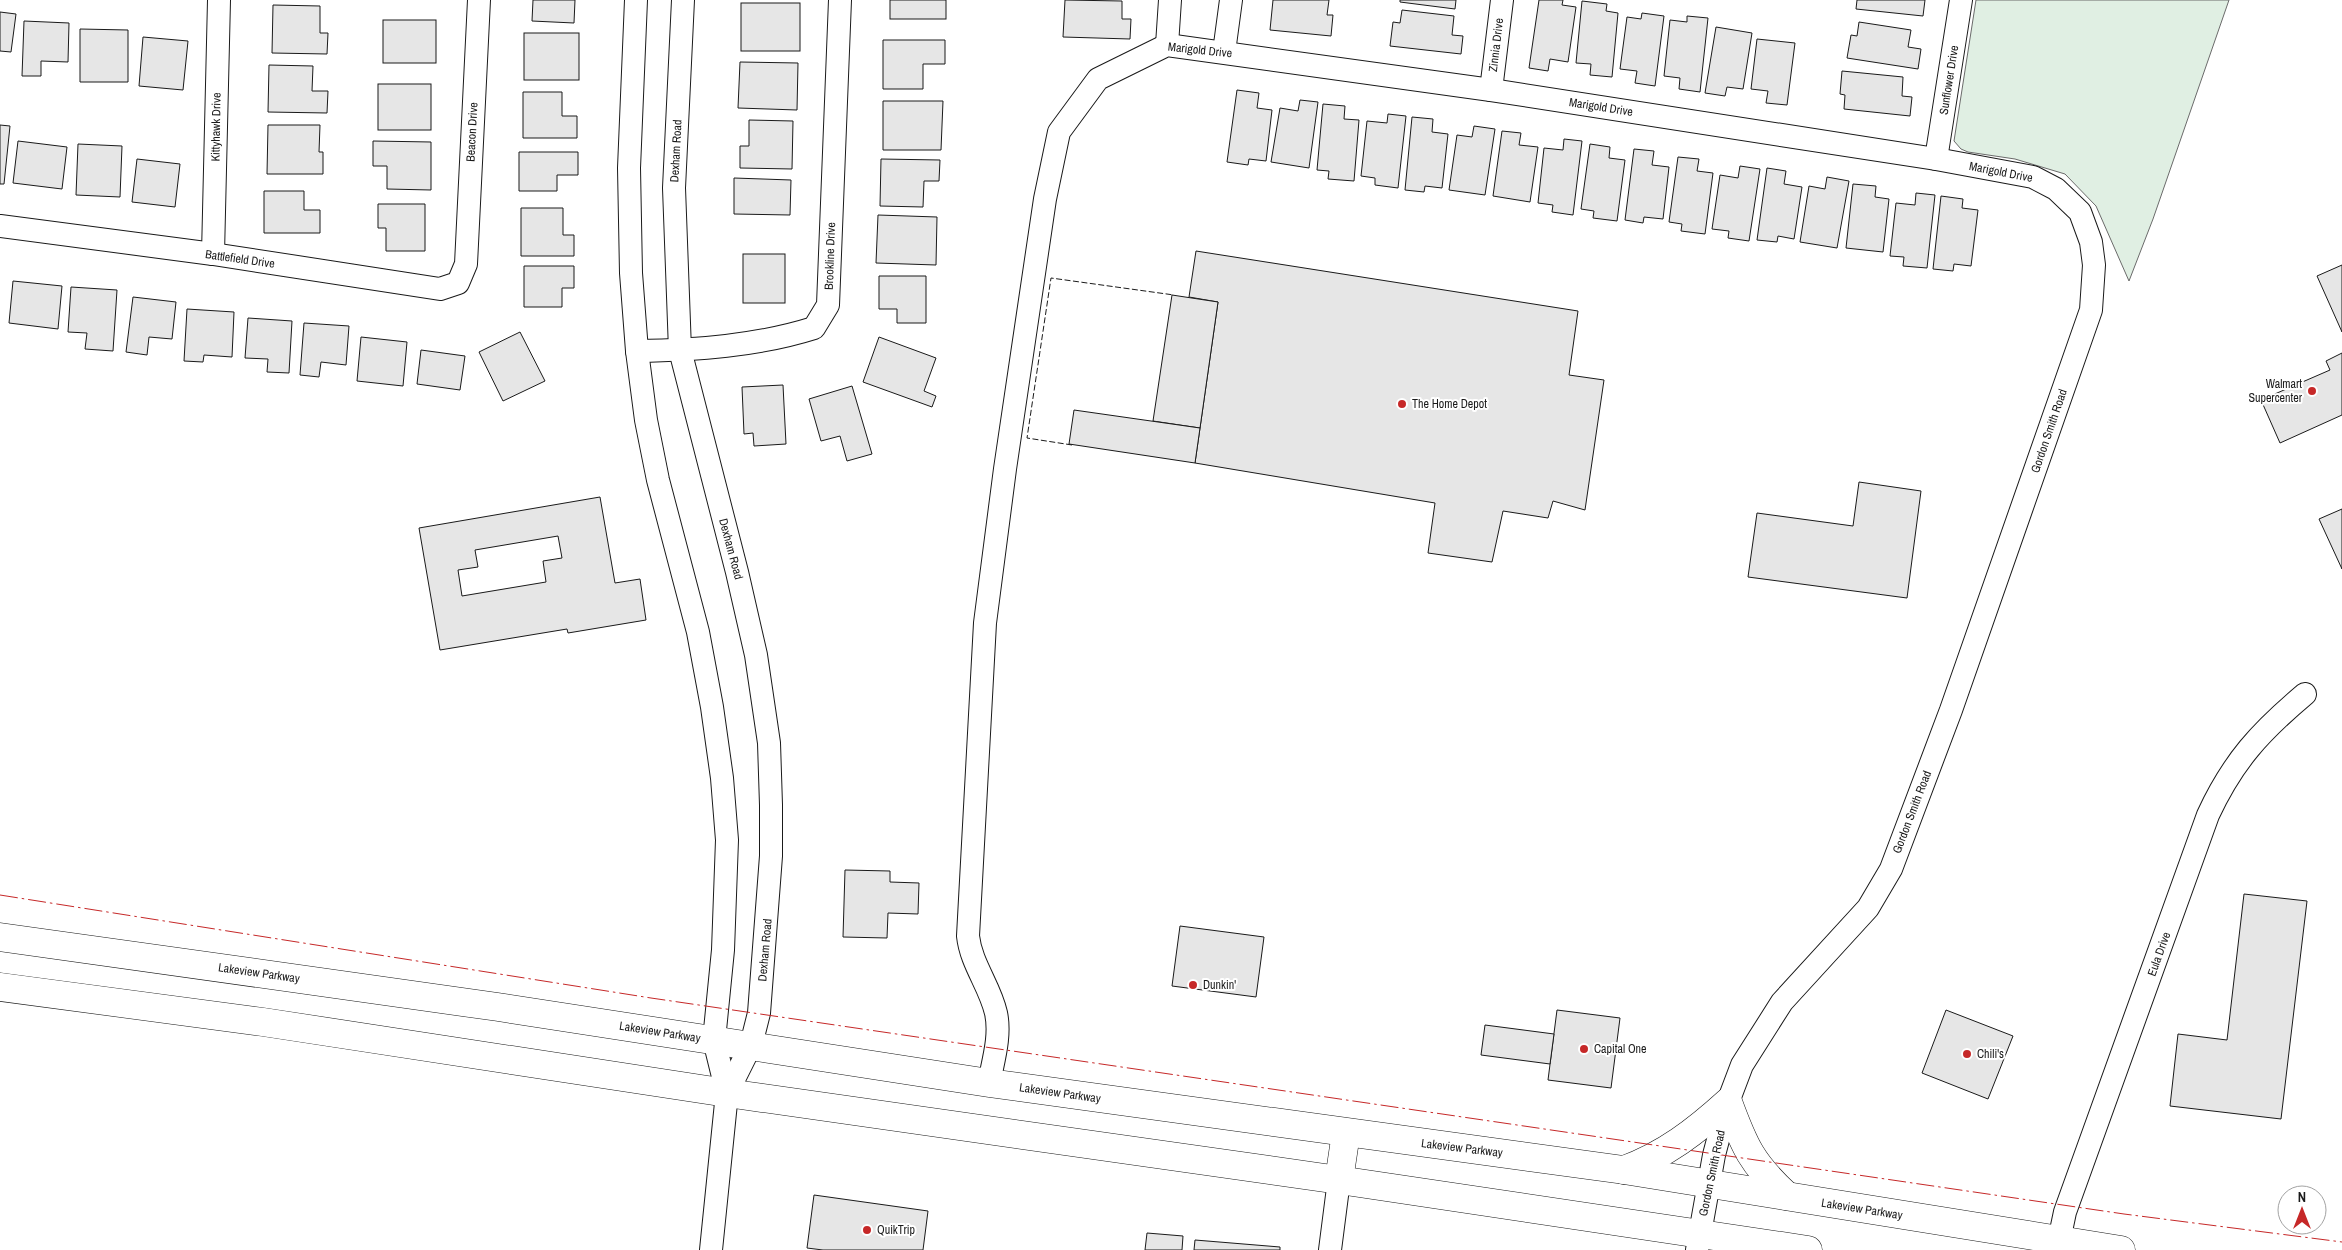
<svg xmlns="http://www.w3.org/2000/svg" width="2342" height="1250" font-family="'Archivo Narrow',sans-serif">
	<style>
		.green { fill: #e0efe3; stroke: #6a6a6a }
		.building { fill: #e6e6e6; stroke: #1a1a1a; fill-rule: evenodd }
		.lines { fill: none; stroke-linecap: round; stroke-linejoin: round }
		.minor-casing { stroke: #1a1a1a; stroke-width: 24 }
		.major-casing { stroke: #1a1a1a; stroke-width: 29 }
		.minor { stroke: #fff; stroke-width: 22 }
		.major { stroke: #fff; stroke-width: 28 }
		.fence { stroke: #1a1a1a; stroke-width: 1; stroke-dasharray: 6 2.5; stroke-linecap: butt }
		.power { stroke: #c62828; stroke-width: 1; stroke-dasharray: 18 4 2.5 4; stroke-linecap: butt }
		.poi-dot { fill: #c62828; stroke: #fff; stroke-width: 2 }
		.labels { text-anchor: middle; stroke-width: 4; stroke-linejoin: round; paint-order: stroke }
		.street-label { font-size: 12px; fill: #1a1a1a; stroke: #fff }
		.poi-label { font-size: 12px; fill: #1a1a1a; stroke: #fff; text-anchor: start }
	</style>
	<rect width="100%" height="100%" fill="#fff"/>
	<path class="green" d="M 1976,0 L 2229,0 L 2153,219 L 2129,281 L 2096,206 L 2065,174 L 2015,159 L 1968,152 L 1961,149 L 1954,141 Z"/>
	<g class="building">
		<path d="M 533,0 L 575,0 L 574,23 L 532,21 Z"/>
		<rect x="890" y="0" width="56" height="19"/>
		<path d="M 1065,0 L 1122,1 L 1122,19 L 1131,19 L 1130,39 L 1063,37 Z"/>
		<path d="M 1273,0 L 1329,0 L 1327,15 L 1333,15 L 1331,36 L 1270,30 Z"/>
		<path d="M 1400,0 L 1456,0 L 1455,9 L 1400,2 Z"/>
		<path d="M 1539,0 L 1563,0 L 1562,5 L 1576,7 L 1568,62 L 1550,59 L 1548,71 L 1529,68 Z"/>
		<path d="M 1857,0 L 1925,0 L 1923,16 L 1856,9 Z"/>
		<path d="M 1582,1 L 1607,4 L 1606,11 L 1618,13 L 1612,77 L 1590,75 L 1591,64 L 1576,63 Z"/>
		<rect x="741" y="3" width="59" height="48"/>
		<path d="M 273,5 L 320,6 L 320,33 L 328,33 L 327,54 L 272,53 Z"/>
		<path d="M 1402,10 L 1454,16 L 1452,35 L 1463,36 L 1461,54 L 1390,46 L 1393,22 L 1400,23 Z"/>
		<path d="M 0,12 L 16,14 L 11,52 L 0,51 Z"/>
		<path d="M 1642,13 L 1664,16 L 1655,86 L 1635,83 L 1637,71 L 1620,69 L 1627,17 L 1641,19 Z"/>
		<path d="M 1687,16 L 1708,18 L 1700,92 L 1679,89 L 1680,78 L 1664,76 L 1670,20 L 1687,22 Z"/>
		<rect x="383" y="20" width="53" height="43"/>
		<path d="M 24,21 L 69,23 L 68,62 L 41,61 L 41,76 L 22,76 Z"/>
		<path d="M 1859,22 L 1911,30 L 1908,47 L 1921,49 L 1918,69 L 1847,58 L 1851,35 L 1857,36 Z"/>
		<path d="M 1716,27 L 1752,33 L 1743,89 L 1727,87 L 1725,96 L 1705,93 Z"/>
		<path d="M 80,29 L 128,30 L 128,82 L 80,82 Z"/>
		<rect x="524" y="33" width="55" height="47"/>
		<path d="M 143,37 L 188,41 L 183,90 L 139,86 Z"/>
		<path d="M 1757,39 L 1795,43 L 1787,105 L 1766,103 L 1768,91 L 1751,89 Z"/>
		<path d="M 883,40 L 945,40 L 945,64 L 923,64 L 923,89 L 883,89 Z"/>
		<path d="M 740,62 L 798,63 L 797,110 L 738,108 Z"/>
		<path d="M 269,65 L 313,66 L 312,91 L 328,91 L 327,113 L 268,112 Z"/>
		<path d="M 1842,71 L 1903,77 L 1902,96 L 1912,97 L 1910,116 L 1844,109 L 1845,95 L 1840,94 Z"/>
		<rect x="378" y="84" width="53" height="46"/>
		<path d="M 1237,90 L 1259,93 L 1257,108 L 1272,110 L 1266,161 L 1249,159 L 1248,165 L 1227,162 Z"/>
		<path d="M 523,92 L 562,92 L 562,116 L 577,116 L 577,138 L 523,138 Z"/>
		<path d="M 1300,100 L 1318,102 L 1309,168 L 1271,162 L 1280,108 L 1298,111 Z"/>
		<path d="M 883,101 L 943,101 L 941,150 L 883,150 Z"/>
		<path d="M 1323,104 L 1345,106 L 1344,119 L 1359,120 L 1354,181 L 1328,179 L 1329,171 L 1317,170 Z"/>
		<path d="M 1388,114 L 1406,116 L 1398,188 L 1375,185 L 1375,178 L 1361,176 L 1367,121 L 1387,123 Z"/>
		<path d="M 1412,117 L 1433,119 L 1432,132 L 1448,134 L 1442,188 L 1425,186 L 1424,192 L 1405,190 Z"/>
		<path d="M 749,120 L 793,121 L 792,169 L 740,168 L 740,146 L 749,146 Z"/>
		<path d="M 0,125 L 10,126 L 4,184 L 0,184 Z"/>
		<path d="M 268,125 L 320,125 L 319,152 L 323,152 L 323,174 L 267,174 Z"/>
		<path d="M 1474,126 L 1495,129 L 1485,195 L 1449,190 L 1457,135 L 1472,137 Z"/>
		<path d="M 1502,131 L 1521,133 L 1519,145 L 1538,147 L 1530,202 L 1493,196 Z"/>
		<path d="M 1564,139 L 1582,141 L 1573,215 L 1552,212 L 1553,205 L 1538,203 L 1544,148 L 1563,150 Z"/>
		<path d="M 18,141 L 67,147 L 62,189 L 13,183 Z"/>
		<path d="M 373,141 L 431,142 L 431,190 L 387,189 L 387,166 L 373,166 Z"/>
		<path d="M 78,144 L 122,146 L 120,197 L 76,195 Z"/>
		<path d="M 1590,144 L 1610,147 L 1609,158 L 1625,160 L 1617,221 L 1593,218 L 1594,211 L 1581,209 Z"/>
		<path d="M 1634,149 L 1654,151 L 1652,165 L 1669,167 L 1663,219 L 1644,217 L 1643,223 L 1625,220 Z"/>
		<path d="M 519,152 L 578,152 L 578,175 L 557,175 L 557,191 L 519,191 Z"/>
		<path d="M 1678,157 L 1699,159 L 1697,171 L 1713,173 L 1705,234 L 1681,231 L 1682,224 L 1669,222 Z"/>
		<path d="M 137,159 L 180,164 L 175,207 L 132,202 Z"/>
		<path d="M 881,159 L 940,160 L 939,181 L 924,181 L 923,207 L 880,206 Z"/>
		<path d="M 1740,166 L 1760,169 L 1749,241 L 1728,238 L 1729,231 L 1712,229 L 1720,175 L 1738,178 Z"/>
		<path d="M 1767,168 L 1786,171 L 1784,184 L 1802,187 L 1794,239 L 1778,236 L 1777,242 L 1757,240 Z"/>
		<path d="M 1827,177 L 1849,181 L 1837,248 L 1800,242 L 1809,186 L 1825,189 Z"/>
		<path d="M 734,178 L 791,180 L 790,215 L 734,214 Z"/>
		<path d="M 1853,184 L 1876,186 L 1875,197 L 1889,199 L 1883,252 L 1846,248 Z"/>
		<path d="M 264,191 L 304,191 L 304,210 L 320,210 L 320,233 L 264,233 Z"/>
		<path d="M 1916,193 L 1935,195 L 1927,268 L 1903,266 L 1904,257 L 1890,256 L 1896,203 L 1915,205 Z"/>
		<path d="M 1941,196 L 1963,199 L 1962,208 L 1978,210 L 1971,266 L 1954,264 L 1953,271 L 1933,269 Z"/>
		<path d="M 378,204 L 425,204 L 425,251 L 386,251 L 386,228 L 378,228 Z"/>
		<path d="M 521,208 L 563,208 L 563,235 L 574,235 L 574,256 L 521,256 Z"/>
		<path d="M 878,215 L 937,217 L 936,265 L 876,263 Z"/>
		<path d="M 1196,251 L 1578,311 L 1569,375 L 1604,380 L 1585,510 L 1553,501 L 1548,518 L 1503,511 L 1492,562 L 1428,553 L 1435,503 L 1195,463 L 1218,302 L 1189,297 Z"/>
		<rect x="743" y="254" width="42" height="49"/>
		<path d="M 2342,265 L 2342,332 L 2317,276 Z"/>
		<path d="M 524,266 L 574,266 L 574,288 L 562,288 L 562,307 L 524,307 Z"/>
		<path d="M 879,276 L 926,276 L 926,323 L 897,323 L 897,309 L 879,309 Z"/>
		<path d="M 13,281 L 62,286 L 58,329 L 9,323 Z"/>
		<path d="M 71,287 L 117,290 L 113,351 L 85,349 L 87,333 L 68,332 Z"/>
		<path d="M 1172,295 L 1218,302 L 1200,428 L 1153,421 Z"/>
		<path d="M 133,297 L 176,302 L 172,339 L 149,337 L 147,355 L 126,352 Z"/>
		<path d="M 187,309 L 234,312 L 232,357 L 204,355 L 203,362 L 184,361 Z"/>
		<path d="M 248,318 L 292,321 L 289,373 L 267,372 L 268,359 L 245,358 Z"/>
		<path d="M 304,323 L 349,326 L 346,365 L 321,362 L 319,377 L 300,375 Z"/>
		<path d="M 520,332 L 545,381 L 503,401 L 479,352 Z"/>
		<path d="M 361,337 L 407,342 L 403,386 L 357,381 Z"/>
		<path d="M 879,337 L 936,358 L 924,391 L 936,396 L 932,407 L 863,382 Z"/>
		<path d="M 421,350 L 465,356 L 460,390 L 417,384 Z"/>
		<path d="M 2342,353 L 2342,415 L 2280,443 L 2261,400 L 2330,370 L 2326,361 Z"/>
		<path d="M 783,385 L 786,444 L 754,446 L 753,433 L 744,434 L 742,387 Z"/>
		<path d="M 852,386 L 872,454 L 847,461 L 840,436 L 821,441 L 809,399 Z"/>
		<path d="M 1074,410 L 1200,428 L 1195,463 L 1069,444 Z"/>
		<path d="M 1859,482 L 1921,491 L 1907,598 L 1748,577 L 1757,513 L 1853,526 Z"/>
		<path d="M 600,497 L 615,583 L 640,579 L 646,620 L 568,633 L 567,629 L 440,650 L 419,528 ZM 558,536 L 562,558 L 543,561 L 546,582 L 462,596 L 458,570 L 478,567 L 475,550 Z"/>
		<path d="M 2342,509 L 2342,569 L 2319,519 Z"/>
		<path d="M 845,870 L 890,871 L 890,882 L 919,883 L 918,914 L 888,913 L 887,938 L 843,937 Z"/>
		<path d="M 2244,894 L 2307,901 L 2281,1119 L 2170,1106 L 2178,1034 L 2227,1040 Z"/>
		<path d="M 1180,926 L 1264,937 L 1256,997 L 1172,986 Z"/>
		<path d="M 1557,1010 L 1620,1018 L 1611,1088 L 1548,1080 Z"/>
		<path d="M 1946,1010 L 2013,1036 L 1988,1099 L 1922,1073 Z"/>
		<path d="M 1485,1025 L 1554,1034 L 1550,1064 L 1481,1055 Z"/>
		<path d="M 814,1195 L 928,1211 L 923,1250 L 823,1250 L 807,1248 Z"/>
		<path d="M 1147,1233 L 1183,1236 L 1182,1250 L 1145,1250 Z"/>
		<path d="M 1195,1240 L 1280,1247 L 1280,1250 L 1194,1250 Z"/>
	</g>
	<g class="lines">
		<defs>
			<g id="minor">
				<path d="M 636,0 L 629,168 L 631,273 L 637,351 L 646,420 L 658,480 L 698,632 L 712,707 L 722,778 L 727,840 L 723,950 L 714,1040 L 727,1093 L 711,1250"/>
				<path d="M 683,0 L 674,188 L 680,350 L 737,572 L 756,655 L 769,743 L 771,805 L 771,856 L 759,1013 L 751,1045 L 727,1093"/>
				<path d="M 1167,45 L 1170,0"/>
				<path d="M 1224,52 L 1231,0"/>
				<path d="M 1491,90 L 1502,0"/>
				<path d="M 1936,159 L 1961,0"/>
				<path d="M 0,226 L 213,254 L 440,289 L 458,283 L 466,264 L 479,0"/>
				<path d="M 213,254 L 219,0"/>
				<path d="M 637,351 C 696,350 757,346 814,328 L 828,305 L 840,0"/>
				<path d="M 989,1083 C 993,1061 1001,1036 996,1013 C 990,986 971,964 968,936 L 985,623 L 1005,469 L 1045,199 L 1059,132 L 1098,79 L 1167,45 L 1491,90 L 1936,159 L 2033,177 L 2056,189 L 2080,212 L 2091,242 L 2094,265 L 2091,310 L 1951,710 L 1891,869 L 1868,908 L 1782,1002 L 1742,1065 L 1728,1102 L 1714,1155 L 1697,1250"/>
				<path d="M 1330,1250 L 1339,1180"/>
				<path d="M 2057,1250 L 2065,1212 L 2208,815 C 2233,761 2260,732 2305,694"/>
			</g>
			<g id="major">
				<path d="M 0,937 L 498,1007 L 989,1083 L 1624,1170 L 2121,1250"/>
				<path d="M 0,987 L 263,1022 L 727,1093 L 1339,1180 L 1808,1250"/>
				<path d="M 1624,1170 C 1665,1155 1696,1131 1728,1102 C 1744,1146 1752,1164 1787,1196"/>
				<path d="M 1339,1180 L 1346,1133"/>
			</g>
		</defs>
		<use href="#minor" class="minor-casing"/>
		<use href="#major" class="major-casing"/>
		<use href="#minor" class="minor"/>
		<use href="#major" class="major"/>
		<path class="fence" d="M 1072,445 L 1027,438 L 1051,278 L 1174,295"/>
		<path class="power" d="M 0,895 L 651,998 L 2124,1214 L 2342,1242"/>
	</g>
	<g class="poi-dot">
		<circle cx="2312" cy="391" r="5"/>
		<circle cx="1402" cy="404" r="5"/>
		<circle cx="1193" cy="985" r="5"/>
		<circle cx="1584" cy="1049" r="5"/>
		<circle cx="1967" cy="1054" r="5"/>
		<circle cx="867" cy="1230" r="5"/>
	</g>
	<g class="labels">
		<g class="street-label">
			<text transform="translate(1496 45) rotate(-83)" y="4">Zinnia Drive</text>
			<text transform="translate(1200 50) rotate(6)" y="4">Marigold Drive</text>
			<text transform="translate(1949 80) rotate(-81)" y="4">Sunflower Drive</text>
			<text transform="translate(1601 107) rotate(9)" y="4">Marigold Drive</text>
			<text transform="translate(216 127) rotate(-89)" y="4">Kittyhawk Drive</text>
			<text transform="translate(472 132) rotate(-87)" y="4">Beacon Drive</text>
			<text transform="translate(676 151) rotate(-87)" y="4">Dexham Road</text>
			<text transform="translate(2001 172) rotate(11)" y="4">Marigold Drive</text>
			<text transform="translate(830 256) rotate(-88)" y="4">Brookline Drive</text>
			<text transform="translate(240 259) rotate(8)" y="4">Battlefield Drive</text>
			<text transform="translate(2049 431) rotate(-71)" y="4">Gordon Smith Road</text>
			<text transform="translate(731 549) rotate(75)" y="4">Dexham Road</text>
			<text transform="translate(1912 812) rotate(-69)" y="4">Gordon Smith Road</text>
			<text transform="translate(765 950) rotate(-85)" y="4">Dexham Road</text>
			<text transform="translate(2159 954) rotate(-70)" y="4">Eula Drive</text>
			<text transform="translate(259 973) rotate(8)" y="4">Lakeview Parkway</text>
			<text transform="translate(660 1032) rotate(9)" y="4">Lakeview Parkway</text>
			<text transform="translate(1060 1093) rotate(8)" y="4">Lakeview Parkway</text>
			<text transform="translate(1462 1148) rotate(7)" y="4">Lakeview Parkway</text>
			<text transform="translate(1712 1173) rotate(-78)" y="4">Gordon Smith Road</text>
			<text transform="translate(1862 1209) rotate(9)" y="4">Lakeview Parkway</text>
		</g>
		<g class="poi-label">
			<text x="2302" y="388" text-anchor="end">Walmart<tspan x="2302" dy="14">Supercenter</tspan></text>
			<text x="1412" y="408">The Home Depot</text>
			<text x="1203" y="989">Dunkin'</text>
			<text x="1594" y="1053">Capital One</text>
			<text x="1977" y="1058">Chili's</text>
			<text x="877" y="1234">QuikTrip</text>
		</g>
	</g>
	<g transform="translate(2302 1210)"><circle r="24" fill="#ffffff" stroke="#a3a3a3"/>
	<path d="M0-4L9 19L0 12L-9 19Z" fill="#c62828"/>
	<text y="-8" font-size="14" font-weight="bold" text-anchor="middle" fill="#1a1a1a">N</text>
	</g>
</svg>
